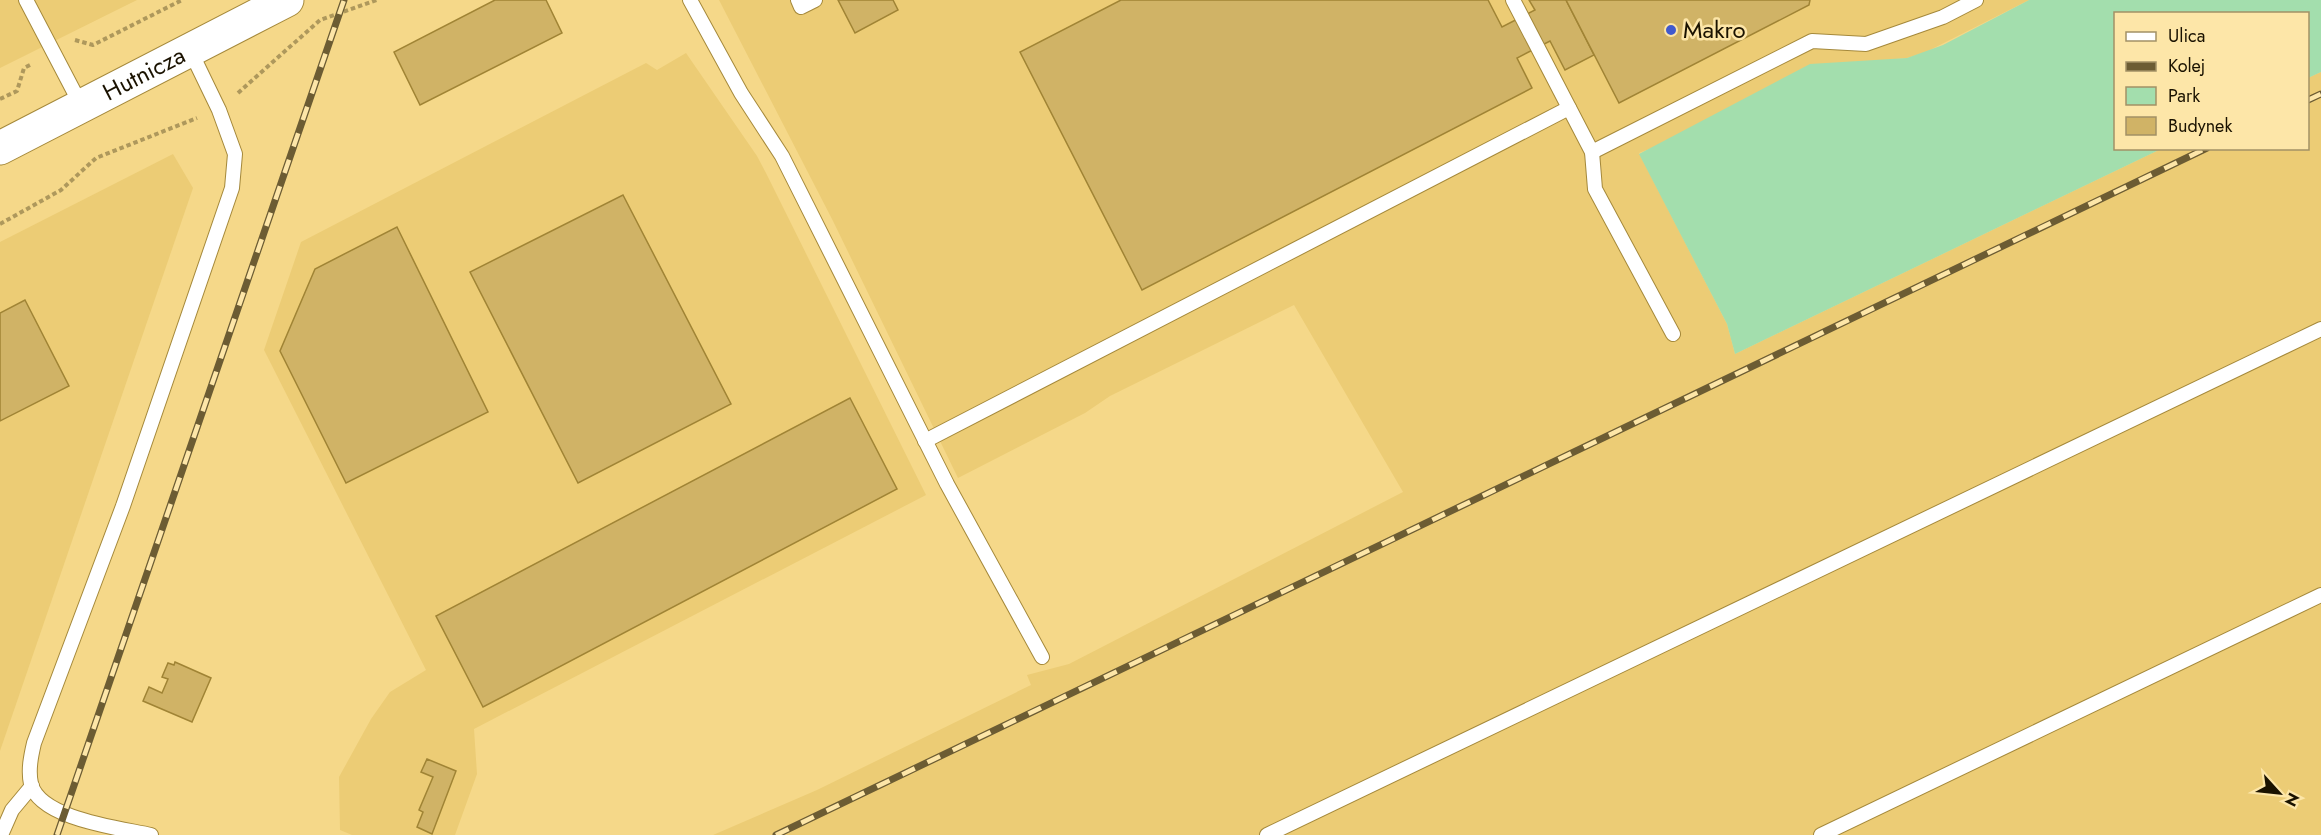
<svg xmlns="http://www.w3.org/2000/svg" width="2321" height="835" font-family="Jost,sans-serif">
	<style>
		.built { fill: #eccc75 }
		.green { fill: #a3dead }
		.building { fill: #d0b366; stroke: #a08435; stroke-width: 1.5 }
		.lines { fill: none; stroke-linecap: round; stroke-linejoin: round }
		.service-casing { stroke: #a5893b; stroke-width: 16 }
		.secondary-casing { stroke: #a5893b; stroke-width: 35 }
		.path { stroke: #ae985c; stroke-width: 4; stroke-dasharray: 4.5 3; stroke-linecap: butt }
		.service { stroke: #fff; stroke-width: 14 }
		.secondary { stroke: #fff; stroke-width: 33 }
		.rail-casing { stroke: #6c5c33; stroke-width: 7 }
		.rail { stroke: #fde6a8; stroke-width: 4.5; stroke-dasharray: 14; stroke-linecap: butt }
		.poi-dot { fill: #415acd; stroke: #fde6a8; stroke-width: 2 }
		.labels { text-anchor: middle; stroke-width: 5; stroke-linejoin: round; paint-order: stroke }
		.poi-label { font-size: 24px; fill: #1a1200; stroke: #fde6a8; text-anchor: start }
		.street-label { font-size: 24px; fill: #1a1200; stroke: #fde6a8 }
	</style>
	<rect width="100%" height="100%" fill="#f5d889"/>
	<g class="built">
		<path d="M 0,0 L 137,0 L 0,68 Z"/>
		<path d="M 719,0 L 2029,0 L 1926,52 L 1907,58 L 1873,61 L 1639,153 L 1727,324 L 1735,354 L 2161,149 L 2308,148 L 2308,78 L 2321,72 L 2321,835 L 713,835 L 817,790 L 1031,685 L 1027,675 L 1069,664 L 1403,492 L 1294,305 L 1110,396 L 1085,413 L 958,478 L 833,221 Z"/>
		<path d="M 686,53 L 757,156 L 766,173 L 926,495 L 474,729 L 477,774 L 455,835 L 352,835 L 340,830 L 339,777 L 371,719 L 390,692 L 426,670 L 264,350 L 301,242 L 646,63 L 657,70 Z"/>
		<path d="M 173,154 L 193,188 L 0,751 L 0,242 Z"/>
	</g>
	<path class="green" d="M 2029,0 L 2321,0 L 2321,72 L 2308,78 L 2308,14 L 2116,14 L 2116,148 L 2161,149 L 1735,354 L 1727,324 L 1639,154 L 1810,64 L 1907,58 L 1943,45 Z"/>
	<g class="building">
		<path d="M 495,0 L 546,0 L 562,33 L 420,105 L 394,52 Z"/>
		<path d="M 838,0 L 893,0 L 898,10 L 855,33 Z"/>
		<path d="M 1121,0 L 1488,0 L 1502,27 L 1535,10 L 1529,0 L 1566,0 L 1594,55 L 1565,70 L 1550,41 L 1517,58 L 1532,88 L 1142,290 L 1020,52 Z"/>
		<path d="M 1566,0 L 1810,0 L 1809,5 L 1619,103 Z"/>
		<path d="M 623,195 L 731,404 L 578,483 L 470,272 Z"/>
		<path d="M 397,227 L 488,412 L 346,483 L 280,351 L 315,269 Z"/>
		<path d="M 25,300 L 69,386 L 0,421 L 0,313 Z"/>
		<path d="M 850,398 L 897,489 L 483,707 L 436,616 Z"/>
		<path d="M 175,662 L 211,678 L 192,722 L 143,701 L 149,687 L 162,693 L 168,679 L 162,677 L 168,663 L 174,665 Z"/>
		<path d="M 427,759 L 456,771 L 432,834 L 417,827 L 423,812 L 419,810 L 433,777 L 421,772 Z"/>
	</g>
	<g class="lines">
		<defs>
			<g id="service">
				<path d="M 26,0 L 82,107"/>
				<path d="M 690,0 L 741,93 L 782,156 L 947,484 L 1042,657"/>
				<path d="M 798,0 L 801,7 L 815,0"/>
				<path d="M 1513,0 L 1592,152 L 1595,189 L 1673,334"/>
				<path d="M 1592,152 L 1812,41 L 1866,44 L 1943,17 L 1976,0"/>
				<path d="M 925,441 L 1569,108"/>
				<path d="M 1,835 L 12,810 L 32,786"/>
				<path d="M 151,835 C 120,828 40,819 31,784 C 28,770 31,756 34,743 L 123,506 L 232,188 L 235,154 L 219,110 L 190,50"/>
				<path d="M 1267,835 L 2321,329"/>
				<path d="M 1821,835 L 2321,595"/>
			</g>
			<g id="secondary">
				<path id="s1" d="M 0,148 L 287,0"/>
			</g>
		</defs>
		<use href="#service" class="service-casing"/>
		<use href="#secondary" class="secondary-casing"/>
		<g class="path">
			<path d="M 75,40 L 93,45 L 182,0"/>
			<path d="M 238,93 L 320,20 L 377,0"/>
			<path d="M 0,99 L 17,91 L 24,68 L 32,64"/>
			<path d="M 0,224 L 61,190 L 96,158 L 197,118"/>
		</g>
		<use href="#service" class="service"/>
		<use href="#secondary" class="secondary"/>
		<defs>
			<g id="rail">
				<path d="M 2308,100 L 2321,94"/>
				<path d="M 57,835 L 344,0"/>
				<path d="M 776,835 L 2207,148"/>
			</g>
		</defs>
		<use href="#rail" class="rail-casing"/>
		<use href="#rail" class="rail"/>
	</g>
	<circle class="poi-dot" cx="1671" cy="30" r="6"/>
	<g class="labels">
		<g class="poi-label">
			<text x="1683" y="38">Makro</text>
		</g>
		<g class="street-label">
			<text dy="8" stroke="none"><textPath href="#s1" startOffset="162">Hutnicza</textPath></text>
		</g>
	</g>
	<rect x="2114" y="12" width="195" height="138" fill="#fde6a8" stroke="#a29165" stroke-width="1.5"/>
	<rect x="2126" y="32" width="30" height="9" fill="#ffffff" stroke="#a29165" stroke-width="1.5"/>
	<text x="2168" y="42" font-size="18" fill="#1a1200">Ulica</text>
	<rect x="2126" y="62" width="30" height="9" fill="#6c5c33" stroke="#a29165" stroke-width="1.5"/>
	<text x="2168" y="72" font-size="18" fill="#1a1200">Kolej</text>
	<rect x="2126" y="87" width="30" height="18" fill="#a3dead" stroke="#a29165" stroke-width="1.5"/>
	<text x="2168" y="102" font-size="18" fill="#1a1200">Park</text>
	<rect x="2126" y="117" width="30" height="18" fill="#d0b366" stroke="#a29165" stroke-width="1.5"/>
	<text x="2168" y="132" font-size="18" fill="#1a1200">Budynek</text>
	<g transform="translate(2279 793) rotate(117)" stroke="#fde6a8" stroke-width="4.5" paint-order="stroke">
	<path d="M0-4.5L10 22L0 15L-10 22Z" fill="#1a1200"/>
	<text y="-9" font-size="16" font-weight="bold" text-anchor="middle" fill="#1a1200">N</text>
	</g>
</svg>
